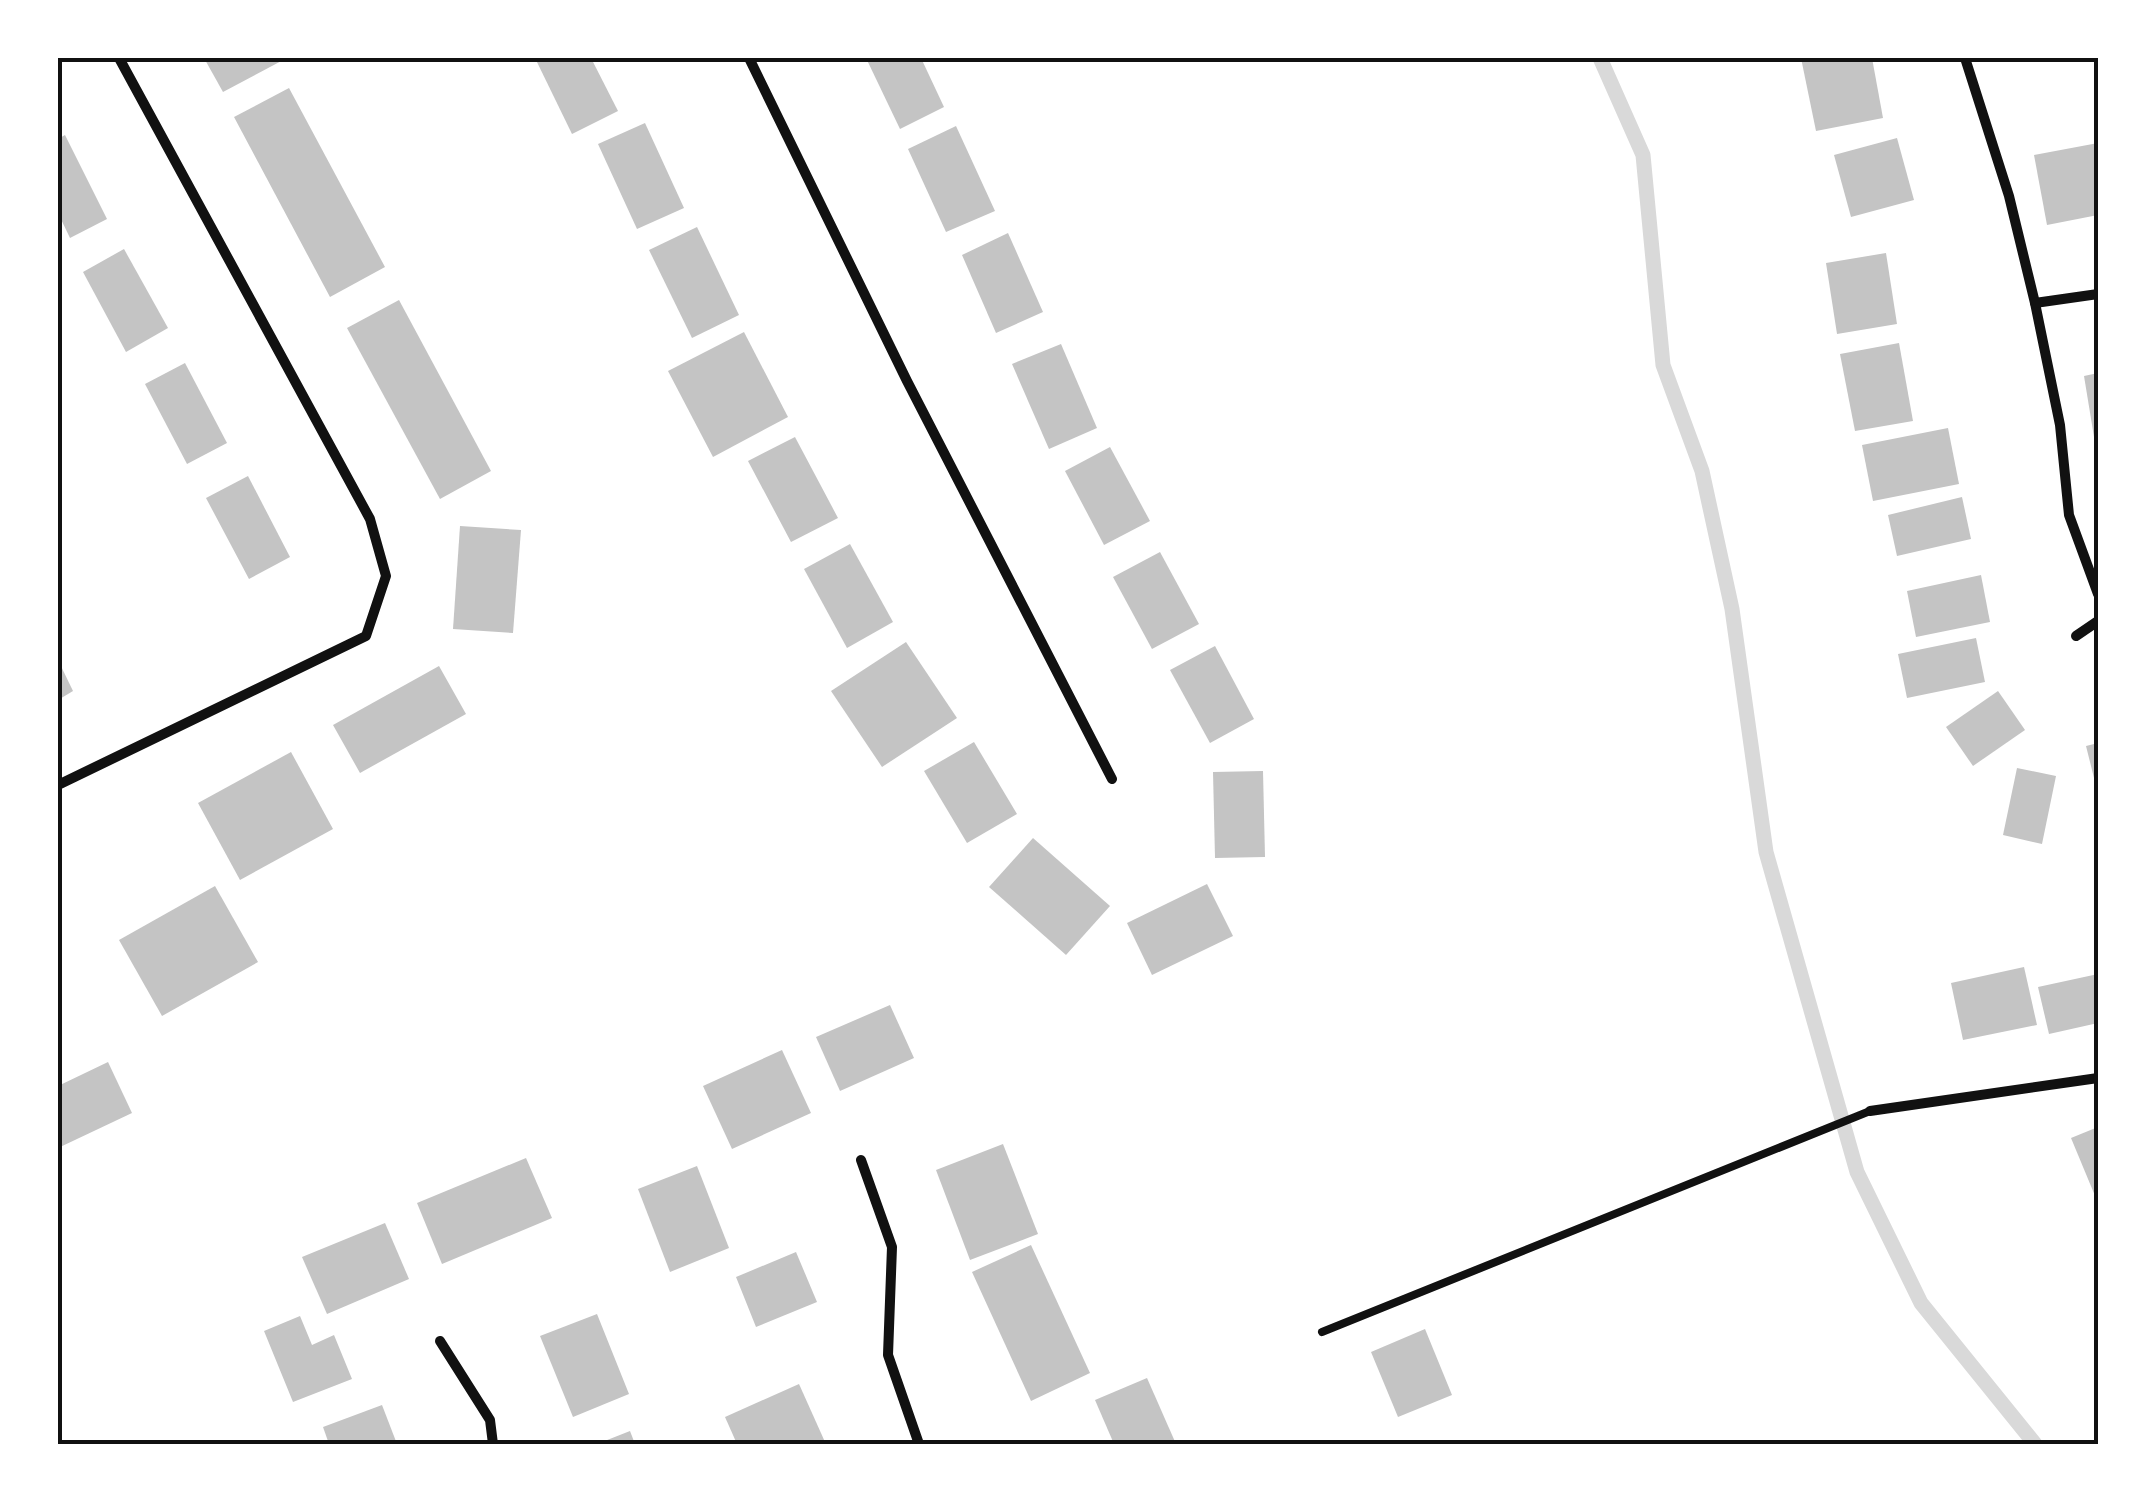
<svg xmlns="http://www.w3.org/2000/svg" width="2156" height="1502" font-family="'Golos Text',sans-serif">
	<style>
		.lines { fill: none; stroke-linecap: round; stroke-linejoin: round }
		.stream { stroke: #d9d9d9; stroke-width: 15 }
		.building { fill: #c4c4c4 }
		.service { stroke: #111; stroke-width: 8 }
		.minor { stroke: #111; stroke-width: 10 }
		.neatline { fill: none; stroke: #111; stroke-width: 4 }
	</style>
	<rect width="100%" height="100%" fill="#fff"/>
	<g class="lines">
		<path class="stream" d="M 1600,58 L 1643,155 L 1663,365 L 1702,471 L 1732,609 L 1766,852 L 1857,1172 L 1921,1303 L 2035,1444"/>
	</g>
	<g class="building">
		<path d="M 204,58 L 287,58 L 223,92 Z"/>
		<path d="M 535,58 L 591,58 L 618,111 L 572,134 Z"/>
		<path d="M 866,58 L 921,58 L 944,107 L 900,129 Z"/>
		<path d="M 1801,58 L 1872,58 L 1883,118 L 1816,131 Z"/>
		<path d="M 289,88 L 385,267 L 330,297 L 234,117 Z"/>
		<path d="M 645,123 L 684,208 L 637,229 L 598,144 Z"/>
		<path d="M 956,126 L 995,211 L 946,232 L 908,149 Z"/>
		<path d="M 65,135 L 107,219 L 70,238 L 58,213 L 58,139 Z"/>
		<path d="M 1897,138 L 1914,200 L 1851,217 L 1834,155 Z"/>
		<path d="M 2098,143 L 2098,215 L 2047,225 L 2034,155 Z"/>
		<path d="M 697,227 L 739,315 L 692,338 L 649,250 Z"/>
		<path d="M 1008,233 L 1043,312 L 996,333 L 962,255 Z"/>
		<path d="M 124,249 L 168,328 L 126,352 L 83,272 Z"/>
		<path d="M 1886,253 L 1897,324 L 1837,334 L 1826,263 Z"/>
		<path d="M 399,300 L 491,471 L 440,499 L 347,328 Z"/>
		<path d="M 744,332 L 788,417 L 713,457 L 668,371 Z"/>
		<path d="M 1899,343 L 1913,421 L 1855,431 L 1840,354 Z"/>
		<path d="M 1061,344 L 1097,428 L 1049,449 L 1012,364 Z"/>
		<path d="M 185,363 L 227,443 L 187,464 L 145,384 Z"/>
		<path d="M 2098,373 L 2098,436 L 2094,437 L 2084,376 Z"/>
		<path d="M 1948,428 L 1959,484 L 1873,501 L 1862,445 Z"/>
		<path d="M 795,437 L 838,518 L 791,542 L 748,461 Z"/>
		<path d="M 1110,447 L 1150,521 L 1104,545 L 1065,471 Z"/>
		<path d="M 248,476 L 290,557 L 249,579 L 206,498 Z"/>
		<path d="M 1962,497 L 1971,539 L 1897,556 L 1888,515 Z"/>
		<path d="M 460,526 L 521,530 L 513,633 L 453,629 Z"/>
		<path d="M 850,544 L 893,622 L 847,648 L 804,569 Z"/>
		<path d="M 1160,552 L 1199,624 L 1152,649 L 1113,577 Z"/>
		<path d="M 1981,575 L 1990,622 L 1916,637 L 1907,591 Z"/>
		<path d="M 1976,638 L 1985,682 L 1907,698 L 1898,654 Z"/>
		<path d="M 906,642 L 957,718 L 882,767 L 831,691 Z"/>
		<path d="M 1215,646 L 1254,719 L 1210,743 L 1170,670 Z"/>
		<path d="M 58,660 L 73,691 L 58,700 Z"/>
		<path d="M 439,666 L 466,714 L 360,773 L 333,725 Z"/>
		<path d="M 1998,691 L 2025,730 L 1973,766 L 1946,727 Z"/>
		<path d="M 974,742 L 1017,814 L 967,843 L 924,771 Z"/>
		<path d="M 2098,743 L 2098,789 L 2097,790 L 2086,746 Z"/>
		<path d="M 291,752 L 333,829 L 240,880 L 198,803 Z"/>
		<path d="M 2017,768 L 2056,776 L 2042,844 L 2003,835 Z"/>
		<path d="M 1263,771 L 1265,857 L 1215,858 L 1213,772 Z"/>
		<path d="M 1033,838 L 1110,906 L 1066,955 L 989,887 Z"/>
		<path d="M 1207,884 L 1233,936 L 1152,975 L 1127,923 Z"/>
		<path d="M 215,886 L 258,962 L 162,1016 L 119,940 Z"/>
		<path d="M 2024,967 L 2037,1025 L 1963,1040 L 1951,983 Z"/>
		<path d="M 2098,974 L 2098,1023 L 2049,1034 L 2038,987 Z"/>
		<path d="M 890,1005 L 914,1058 L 840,1091 L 816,1037 Z"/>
		<path d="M 782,1050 L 811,1113 L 732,1149 L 703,1086 Z"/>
		<path d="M 108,1062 L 132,1113 L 58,1148 L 58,1086 Z"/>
		<path d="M 2098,1127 L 2098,1203 L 2071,1138 Z"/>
		<path d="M 1003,1144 L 1038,1234 L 970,1260 L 936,1170 Z"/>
		<path d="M 526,1158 L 552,1218 L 442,1264 L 417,1203 Z"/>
		<path d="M 697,1166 L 729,1248 L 670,1272 L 638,1189 Z"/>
		<path d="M 385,1223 L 409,1279 L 327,1314 L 302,1257 Z"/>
		<path d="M 1031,1245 L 1090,1373 L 1031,1401 L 972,1272 Z"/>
		<path d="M 796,1252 L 817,1302 L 756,1327 L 736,1277 Z"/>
		<path d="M 597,1314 L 629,1394 L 573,1417 L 540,1336 Z"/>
		<path d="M 300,1316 L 312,1345 L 334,1335 L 352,1379 L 293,1402 L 264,1331 Z"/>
		<path d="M 1425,1329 L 1452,1395 L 1398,1417 L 1371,1352 Z"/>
		<path d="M 1147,1378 L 1176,1444 L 1114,1444 L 1095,1400 Z"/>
		<path d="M 799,1384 L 825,1442 L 737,1444 L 725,1417 Z"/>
		<path d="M 382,1405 L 397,1444 L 329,1444 L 323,1427 Z"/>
		<path d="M 630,1431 L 635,1444 L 597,1444 Z"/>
	</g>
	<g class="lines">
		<path class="service" d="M 1322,1332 L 1870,1111"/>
		<g class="minor">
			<path d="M 749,58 L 907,381 L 1112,779"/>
			<path d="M 1965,58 L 2009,196 L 2035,303 L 2060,425 L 2069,515 L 2098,594"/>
			<path d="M 2035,303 L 2098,294"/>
			<path d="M 2076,636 L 2098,621"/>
			<path d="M 58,785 L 366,636 L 386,576 L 370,519 L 119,58"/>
			<path d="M 1870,1111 L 2098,1078"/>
			<path d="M 861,1160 L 892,1247 L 888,1355 L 919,1444"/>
			<path d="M 440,1341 L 490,1420 L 493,1444"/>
		</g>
	</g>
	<rect width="2156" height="1502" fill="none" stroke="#ffffff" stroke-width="120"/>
	<rect x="60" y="60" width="2036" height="1382" class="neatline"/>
</svg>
